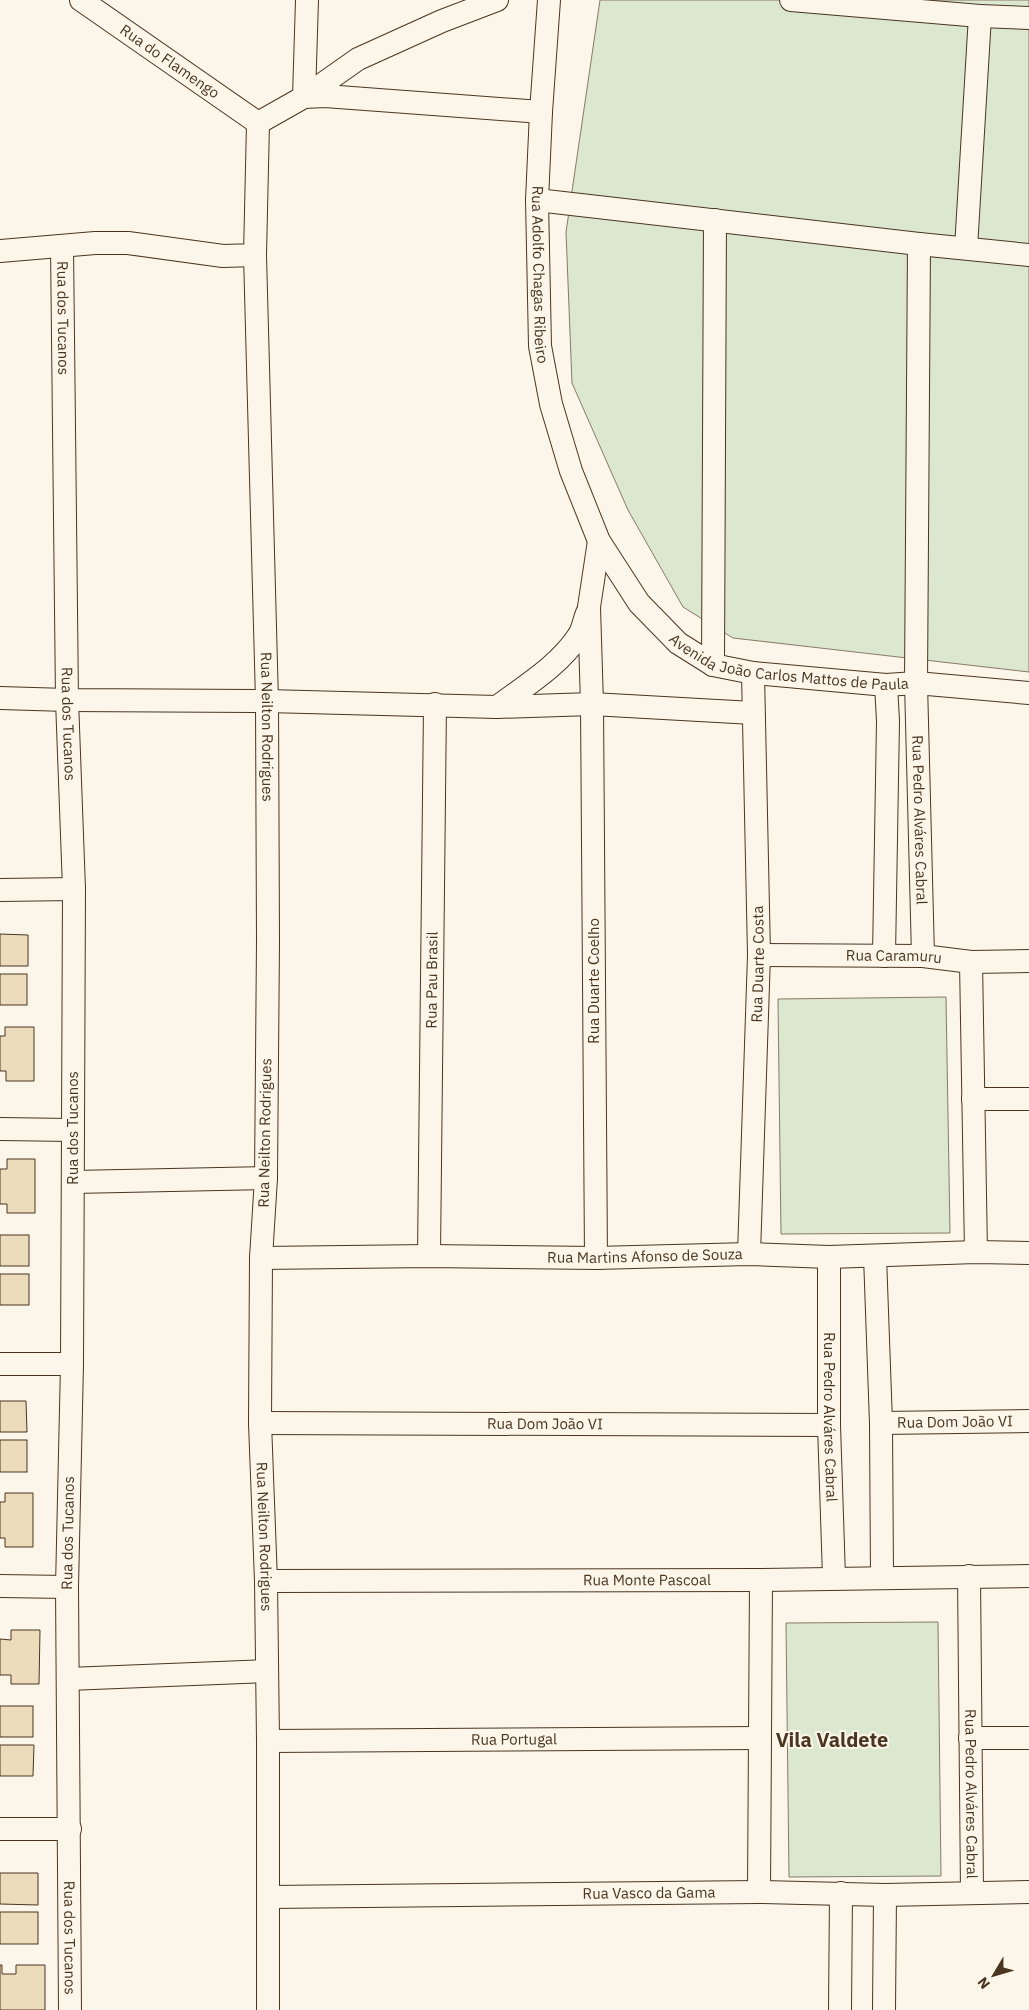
<svg xmlns="http://www.w3.org/2000/svg" width="1029" height="2010" font-family="'IBM Plex Sans',sans-serif">
	<style>
		.green { fill: #dce7d0; stroke: #887966 }
		.building { fill: #ecdcbc; stroke: #4a3520 }
		.lines { fill: none; stroke-linecap: round; stroke-linejoin: round }
		.minor-casing { stroke: #4a3520; stroke-width: 24 }
		.minor { stroke: #fbf6e9; stroke-width: 22 }
		.labels { text-anchor: middle; stroke-width: 4; stroke-linejoin: round; paint-order: stroke }
		.street-label { font-size: 15px; fill: #4a3520; stroke: #fbf6e9 }
		.district-label { font-size: 20px; font-weight: bold; fill: #4a3520; stroke: #fbf6e9 }
	</style>
	<rect width="100%" height="100%" fill="#fbf6e9"/>
	<g class="green">
		<path d="M 600,0 L 1029,0 L 1029,672 L 733,638 L 683,607 L 628,510 L 572,383 L 566,232 Z"/>
		<path d="M 946,997 L 950,1233 L 781,1234 L 778,999 Z"/>
		<path d="M 938,1622 L 941,1876 L 789,1877 L 786,1623 Z"/>
	</g>
	<g class="building">
		<path d="M 0,934 L 28,935 L 28,966 L 0,966 Z"/>
		<rect x="0" y="974" width="27" height="31"/>
		<path d="M 5,1027 L 34,1027 L 34,1081 L 6,1081 L 6,1071 L 0,1071 L 0,1036 L 5,1036 Z"/>
		<path d="M 7,1159 L 35,1159 L 35,1213 L 7,1213 L 7,1204 L 0,1204 L 0,1169 L 7,1169 Z"/>
		<rect x="0" y="1235" width="29" height="31"/>
		<rect x="0" y="1274" width="29" height="31"/>
		<path d="M 0,1401 L 26,1401 L 27,1432 L 0,1432 Z"/>
		<rect x="0" y="1440" width="27" height="32"/>
		<path d="M 5,1493 L 33,1493 L 33,1547 L 5,1547 L 5,1538 L 0,1538 L 0,1502 L 5,1502 Z"/>
		<path d="M 11,1630 L 40,1630 L 39,1684 L 11,1684 L 11,1675 L 0,1675 L 0,1639 L 11,1640 Z"/>
		<rect x="0" y="1706" width="33" height="31"/>
		<path d="M 0,1745 L 34,1745 L 33,1776 L 0,1776 Z"/>
		<path d="M 0,1873 L 38,1873 L 38,1905 L 0,1904 Z"/>
		<rect x="0" y="1912" width="38" height="32"/>
		<path d="M 0,1965 L 2,1965 L 2,1974 L 16,1974 L 16,1965 L 45,1965 L 45,2010 L 0,2010 Z"/>
	</g>
	<g class="lines">
		<defs>
			<g id="minor">
				<path id="s1" d="M 81,0 L 258,123"/>
				<path id="s2" d="M 549,0 L 541,112 L 537,200 L 540,346 L 551,404 L 571,471 L 599,541 L 639,603 L 678,643 L 713,665 L 753,673 L 886,685 L 916,683 L 1029,693"/>
				<path d="M 791,0 L 980,16 L 1029,18"/>
				<path d="M 304,97 L 358,59 L 442,21 L 497,0"/>
				<path d="M 304,97 L 307,0"/>
				<path d="M 537,200 L 919,244 L 1029,255"/>
				<path id="s3" d="M 919,244 L 916,683 L 923,956"/>
				<path id="s4" d="M 62,246 L 67,700 L 74,889 L 72,1364 L 67,1587 L 70,2010"/>
				<path d="M 966,248 L 980,16"/>
				<path d="M 0,251 L 95,243 L 128,243 L 223,256 L 255,255 L 258,123 L 304,97 L 325,96 L 541,112"/>
				<path id="s5" d="M 255,255 L 267,701 L 268,940 L 266,1178 L 261,1258 L 260,1423 L 266,1581 L 268,1741 L 268,2010"/>
				<path d="M 713,665 L 715,220"/>
				<path d="M 0,698 L 67,700 L 267,701 L 497,707 L 592,704 L 753,713"/>
				<path d="M 497,707 C 525,686 560,665 579,635 C 583,629 584,620 587,613"/>
				<path d="M 0,890 L 74,889"/>
				<path id="s6" d="M 759,955 L 923,956 L 971,962 L 1029,961"/>
				<path d="M 884,956 L 888,721 L 886,685"/>
				<path d="M 971,962 L 976,1252"/>
				<path d="M 973,1099 L 1029,1099"/>
				<path d="M 0,1129 L 72,1130"/>
				<path d="M 73,1182 L 266,1178"/>
				<path id="s7" d="M 749,1254 L 759,955 L 753,673"/>
				<path id="s8" d="M 429,1256 L 435,704"/>
				<path d="M 875,1256 L 881,1423 L 882,1577"/>
				<path id="s9" d="M 829,1257 L 829,1425 L 834,1577"/>
				<path id="s10" d="M 261,1258 L 429,1256 L 596,1258 L 749,1254 L 829,1257 L 976,1252 L 1029,1253"/>
				<path d="M 596,1258 L 592,704 L 589,607 L 599,541"/>
				<path d="M 0,1364 L 72,1364"/>
				<path id="s11" d="M 260,1423 L 829,1425"/>
				<path id="s12" d="M 881,1423 L 1029,1421"/>
				<path id="s13" d="M 969,1576 L 972,1892"/>
				<path id="s14" d="M 266,1581 L 761,1580 L 1029,1576"/>
				<path d="M 0,1586 L 67,1587"/>
				<path d="M 68,1679 L 266,1671"/>
				<path d="M 970,1738 L 1029,1738"/>
				<path id="s15" d="M 268,1741 L 760,1738"/>
				<path d="M 0,1829 L 70,1829"/>
				<path d="M 759,1892 L 761,1580"/>
				<path id="s16" d="M 269,1897 L 759,1892 L 885,1895 L 1029,1892"/>
				<path d="M 840,2010 L 841,1893"/>
				<path d="M 884,2010 L 885,1895"/>
			</g>
		</defs>
		<use href="#minor" class="minor-casing"/>
		<use href="#minor" class="minor"/>
	</g>
	<g class="labels">
		<g class="street-label">
			<text dy="5" stroke="none"><textPath href="#s1" startOffset="108">Rua do Flamengo</textPath></text>
			<text dy="5" stroke="none"><textPath href="#s2" startOffset="275">Rua Adolfo Chagas Ribeiro</textPath></text>
			<text dy="5" stroke="none"><textPath href="#s4" startOffset="72">Rua dos Tucanos</textPath></text>
			<text dy="5" stroke="none"><textPath href="#s2" startOffset="795">Avenida João Carlos Mattos de Paula</textPath></text>
			<text dy="5" stroke="none"><textPath href="#s4" startOffset="478">Rua dos Tucanos</textPath></text>
			<text dy="5" stroke="none"><textPath href="#s5" startOffset="472">Rua Neilton Rodrigues</textPath></text>
			<text dy="5" stroke="none"><textPath href="#s3" startOffset="576">Rua Pedro Alváres Cabral</textPath></text>
			<text dy="5" stroke="none"><textPath href="#s6" startOffset="135">Rua Caramuru</textPath></text>
			<text dy="5" stroke="none"><textPath href="#s7" startOffset="290">Rua Duarte Costa</textPath></text>
			<text dy="5" stroke="none"><textPath href="#s8" startOffset="276">Rua Pau Brasil</textPath></text>
			<text transform="translate(594 981) rotate(-90)" y="5">Rua Duarte Coelho</text>
			<text transform="translate(73 1128) rotate(-90)" y="5">Rua dos Tucanos</text>
			<text transform="translate(265 1133) rotate(-89)" y="5">Rua Neilton Rodrigues</text>
			<text dy="5" stroke="none"><textPath href="#s10" startOffset="384">Rua Martins Afonso de Souza</textPath></text>
			<text dy="5" stroke="none"><textPath href="#s9" startOffset="160">Rua Pedro Alváres Cabral</textPath></text>
			<text dy="5" stroke="none"><textPath href="#s12" startOffset="74">Rua Dom João VI</textPath></text>
			<text dy="5" stroke="none"><textPath href="#s11" startOffset="285">Rua Dom João VI</textPath></text>
			<text transform="translate(68 1533) rotate(-89)" y="5">Rua dos Tucanos</text>
			<text dy="5" stroke="none"><textPath href="#s5" startOffset="1282">Rua Neilton Rodrigues</textPath></text>
			<text dy="5" stroke="none"><textPath href="#s14" startOffset="381">Rua Monte Pascoal</textPath></text>
			<text dy="5" stroke="none"><textPath href="#s15" startOffset="246">Rua Portugal</textPath></text>
			<text dy="5" stroke="none"><textPath href="#s13" startOffset="218">Rua Pedro Alváres Cabral</textPath></text>
			<text dy="5" stroke="none"><textPath href="#s16" startOffset="380">Rua Vasco da Gama</textPath></text>
			<text dy="5" stroke="none"><textPath href="#s4" startOffset="1692">Rua dos Tucanos</textPath></text>
		</g>
		<g class="district-label">
			<text x="832" y="1747">Vila Valdete</text>
		</g>
	</g>
	<g transform="translate(994 1975) rotate(232)" stroke="#fbf6e9" stroke-width="4" paint-order="stroke">
	<path d="M0-4L9 19L0 12L-9 19Z" fill="#4a3520"/>
	<text y="-8" font-size="14" font-weight="bold" text-anchor="middle" fill="#4a3520">N</text>
	</g>
</svg>
